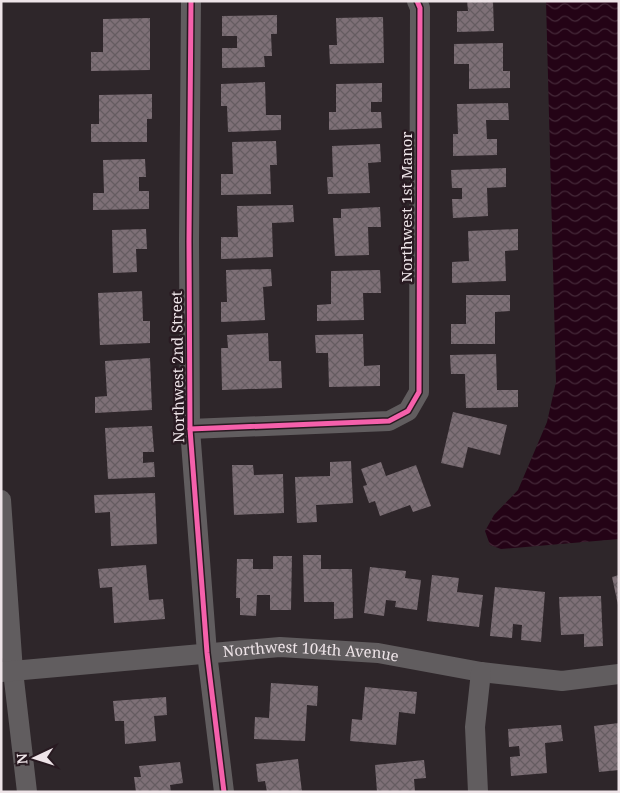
<svg xmlns="http://www.w3.org/2000/svg" width="620" height="793" font-family="'Noto Serif',serif">
	<style>
		.water { fill: url(#water-waves) }
		.building { fill: url(#building-cross-hatch) }
		.lines { fill: none; stroke-linecap: round; stroke-linejoin: round }
		.minor { stroke: #615d5f; stroke-width: 20 }
		.cycleway-casing { stroke: #281a21; stroke-width: 8 }
		.cycleway { stroke: #f560ab; stroke-width: 5 }
		.labels { text-anchor: middle; stroke-width: 5; stroke-linejoin: round; paint-order: stroke }
		.street-label { font-size: 15px; fill: #eee4e8; stroke: #281a21 }
	</style>
	<defs>
		<pattern id="water-waves" width="16" height="10" patternUnits="userSpaceOnUse" patternTransform="scale(1.25)"><rect width="16" height="10" fill="#240316"/><path d="M0 5q4-4 8 0t8 0" fill="none" stroke="#442838"/></pattern>
		<pattern id="building-cross-hatch" width="8" height="8" patternUnits="userSpaceOnUse" patternTransform="scale(1.25)"><rect width="8" height="8" fill="#7e7077"/><path d="M0 0l8 8M0 8l8-8" fill="none" stroke="#655c61"/></pattern>
	</defs>
	<rect width="100%" height="100%" fill="#2e262a"/>
	<path class="water" d="M 546,1 L 619,1 L 619,539 L 501,549 L 490,545 L 485,531 L 494,515 L 518,490 L 547,422 L 556,382 Z"/>
	<g class="building">
		<path d="M 467,1 L 493,1 L 494,31 L 457,32 L 457,11 L 468,11 Z"/>
		<path d="M 277,15 L 277,34 L 271,34 L 272,56 L 264,56 L 265,67 L 222,68 L 222,48 L 237,48 L 237,36 L 222,36 L 222,16 Z"/>
		<path d="M 383,17 L 384,63 L 330,64 L 329,45 L 337,45 L 336,18 Z"/>
		<path d="M 150,18 L 150,70 L 91,71 L 91,52 L 103,52 L 103,19 Z"/>
		<path d="M 503,43 L 503,71 L 510,71 L 510,88 L 469,89 L 469,64 L 454,64 L 454,44 Z"/>
		<path d="M 265,82 L 266,115 L 281,115 L 281,130 L 228,132 L 227,106 L 221,106 L 221,84 Z"/>
		<path d="M 382,83 L 382,102 L 371,102 L 371,112 L 381,112 L 382,128 L 329,130 L 329,112 L 336,112 L 336,84 Z"/>
		<path d="M 152,94 L 152,119 L 147,119 L 147,142 L 91,142 L 91,124 L 99,124 L 99,95 Z"/>
		<path d="M 508,103 L 509,120 L 486,120 L 487,139 L 497,139 L 497,155 L 453,156 L 453,134 L 458,134 L 457,104 Z"/>
		<path d="M 276,141 L 277,165 L 270,165 L 271,194 L 221,195 L 221,174 L 233,174 L 232,142 Z"/>
		<path d="M 380,144 L 381,162 L 368,163 L 370,193 L 328,194 L 327,177 L 333,177 L 332,146 Z"/>
		<path d="M 145,159 L 146,177 L 139,177 L 139,191 L 149,191 L 149,209 L 93,210 L 93,193 L 104,193 L 103,160 Z"/>
		<path d="M 506,168 L 506,187 L 487,188 L 488,216 L 453,218 L 452,199 L 462,199 L 462,188 L 452,188 L 451,170 Z"/>
		<path d="M 293,205 L 294,222 L 272,223 L 273,257 L 221,259 L 221,237 L 238,237 L 237,206 Z"/>
		<path d="M 380,207 L 381,227 L 368,227 L 369,255 L 335,256 L 333,218 L 341,218 L 341,209 Z"/>
		<path d="M 146,229 L 147,249 L 136,249 L 137,272 L 113,273 L 112,230 Z"/>
		<path d="M 518,229 L 518,250 L 505,251 L 506,281 L 452,283 L 452,262 L 469,261 L 468,231 Z"/>
		<path d="M 271,269 L 272,286 L 263,287 L 265,320 L 221,322 L 221,302 L 227,302 L 226,270 Z"/>
		<path d="M 380,270 L 381,293 L 363,293 L 364,320 L 317,321 L 317,305 L 331,304 L 331,271 Z"/>
		<path d="M 142,291 L 143,321 L 150,321 L 150,343 L 100,345 L 98,293 Z"/>
		<path d="M 466,295 L 510,295 L 510,311 L 495,312 L 495,344 L 451,344 L 451,324 L 466,324 Z"/>
		<path d="M 268,333 L 269,361 L 281,361 L 282,388 L 222,390 L 221,348 L 228,348 L 227,335 Z"/>
		<path d="M 363,334 L 364,366 L 380,365 L 380,386 L 329,387 L 328,353 L 316,353 L 315,335 Z"/>
		<path d="M 496,354 L 497,390 L 518,390 L 518,407 L 466,408 L 465,374 L 451,374 L 450,355 Z"/>
		<path d="M 150,358 L 152,410 L 95,413 L 95,397 L 107,396 L 105,361 Z"/>
		<path d="M 453,412 L 507,425 L 500,455 L 468,447 L 463,468 L 441,463 Z"/>
		<path d="M 152,426 L 154,452 L 143,452 L 143,463 L 154,462 L 155,477 L 108,479 L 105,428 Z"/>
		<path d="M 351,461 L 353,503 L 316,505 L 317,522 L 297,523 L 295,477 L 330,476 L 330,462 Z"/>
		<path d="M 381,462 L 386,476 L 416,465 L 431,506 L 413,512 L 410,505 L 380,516 L 375,501 L 369,503 L 363,486 L 367,485 L 361,469 Z"/>
		<path d="M 232,465 L 253,465 L 254,475 L 283,474 L 284,513 L 234,515 Z"/>
		<path d="M 155,493 L 157,544 L 111,546 L 110,512 L 95,513 L 94,495 Z"/>
		<path d="M 303,555 L 321,555 L 321,569 L 352,569 L 353,618 L 334,619 L 334,602 L 304,602 Z"/>
		<path d="M 273,556 L 292,556 L 291,610 L 270,610 L 270,595 L 257,595 L 256,616 L 240,615 L 240,598 L 236,598 L 237,559 L 253,559 L 253,569 L 273,569 Z"/>
		<path d="M 146,565 L 149,600 L 163,599 L 165,619 L 114,623 L 112,587 L 100,588 L 98,569 Z"/>
		<path d="M 370,567 L 406,571 L 405,578 L 421,580 L 417,610 L 395,607 L 396,601 L 386,600 L 384,616 L 364,613 Z"/>
		<path d="M 432,575 L 459,578 L 457,592 L 483,595 L 479,627 L 427,621 Z"/>
		<path d="M 619,575 L 619,605 L 618,605 L 612,577 Z"/>
		<path d="M 495,587 L 545,592 L 541,642 L 521,640 L 522,625 L 513,624 L 512,638 L 490,636 Z"/>
		<path d="M 601,596 L 603,646 L 584,647 L 584,634 L 561,635 L 559,597 Z"/>
		<path d="M 271,683 L 318,686 L 317,706 L 307,705 L 305,741 L 254,739 L 255,717 L 269,718 Z"/>
		<path d="M 365,687 L 417,692 L 415,714 L 399,712 L 396,745 L 350,741 L 352,719 L 362,720 Z"/>
		<path d="M 166,697 L 167,715 L 154,716 L 156,741 L 125,744 L 124,721 L 115,721 L 113,701 Z"/>
		<path d="M 619,723 L 619,770 L 599,772 L 594,726 Z"/>
		<path d="M 561,725 L 563,741 L 545,743 L 547,773 L 511,776 L 510,757 L 520,756 L 519,746 L 509,747 L 508,729 Z"/>
		<path d="M 298,759 L 302,792 L 267,792 L 265,781 L 258,782 L 256,764 Z"/>
		<path d="M 424,760 L 426,778 L 414,779 L 415,792 L 377,792 L 375,765 Z"/>
		<path d="M 180,762 L 183,783 L 170,785 L 171,792 L 136,792 L 134,777 L 141,777 L 139,766 Z"/>
	</g>
	<g class="lines">
		<g class="minor">
			<path d="M 191,1 L 189,241 L 190,429 L 207,653 L 224,792"/>
			<path d="M 190,429 L 389,421 L 408,411 L 419,392 L 420,8 L 417,1"/>
			<path d="M 1,500 L 13,671 L 27,792"/>
			<path id="s1" d="M 1,672 L 280,647 L 378,653 L 481,672 L 562,681 L 619,674"/>
			<path d="M 478,792 L 475,727 L 481,672"/>
		</g>
		<defs>
			<g id="cycleway">
				<path d="M 191,1 L 189,241 L 190,429 L 207,653 L 224,792"/>
				<path d="M 190,429 L 389,421 L 408,411 L 419,392 L 420,8 L 417,1"/>
			</g>
		</defs>
		<use href="#cycleway" class="cycleway-casing"/>
		<use href="#cycleway" class="cycleway"/>
	</g>
	<g class="labels">
		<g class="street-label">
			<text transform="translate(407 207) rotate(-90)" y="5">Northwest 1st Manor</text>
			<text transform="translate(178 367) rotate(-91)" y="5">Northwest 2nd Street</text>
			<text dy="5" stroke="none"><textPath href="#s1" startOffset="311">Northwest 104th Avenue</textPath></text>
		</g>
	</g>
	<rect width="620" height="793" fill="none" stroke="#eee4e8" stroke-width="5"/>
	<g transform="translate(35 758) rotate(266)" stroke="#281a21" stroke-width="4" paint-order="stroke">
	<path d="M0-4L9 19L0 12L-9 19Z" fill="#eee4e8"/>
	<text y="-8" font-size="14" font-weight="bold" text-anchor="middle" fill="#eee4e8">N</text>
	</g>
</svg>
